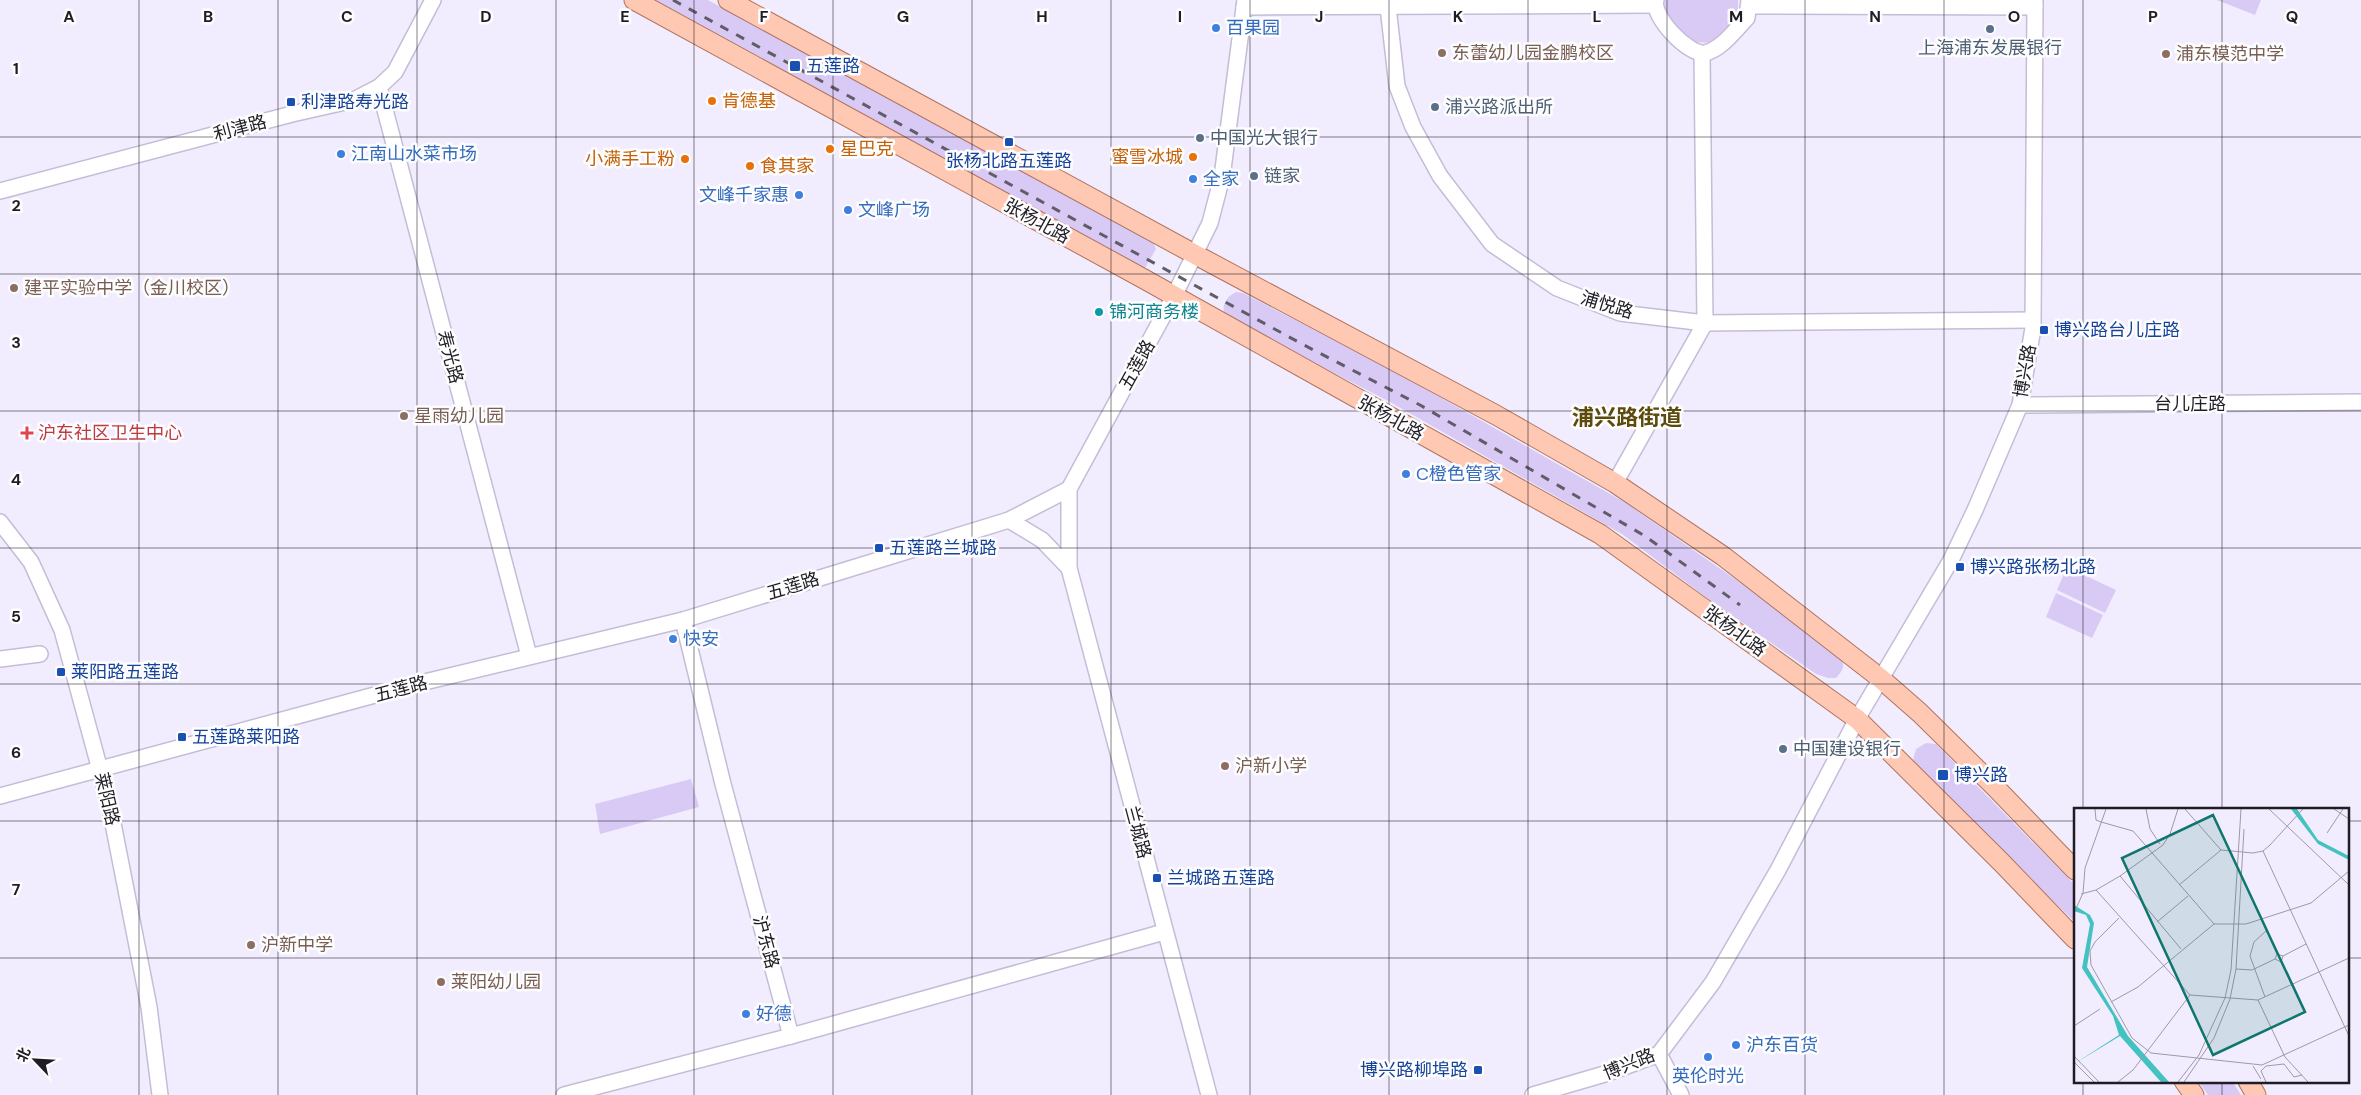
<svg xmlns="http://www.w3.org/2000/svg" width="2361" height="1095" font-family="'DM Sans','Noto Sans SC',sans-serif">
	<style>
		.green { fill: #d9caf5 }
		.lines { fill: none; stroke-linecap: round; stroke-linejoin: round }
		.minor-casing { stroke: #c5bcd7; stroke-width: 18 }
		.major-casing { stroke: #b0745f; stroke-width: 21 }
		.minor { stroke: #fff; stroke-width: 15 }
		.major { stroke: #fec8b2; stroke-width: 19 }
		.rail { stroke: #605c68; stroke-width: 3; stroke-dasharray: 9 9; stroke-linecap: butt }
		.grid { fill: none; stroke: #1f1c25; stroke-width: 1; stroke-opacity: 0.55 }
		.shop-dot { fill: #3f7fe0; stroke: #fdfdfd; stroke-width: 2 }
		.service-dot { fill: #5c6f8a; stroke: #fdfdfd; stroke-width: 2 }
		.education-dot { fill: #8d6e63; stroke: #fdfdfd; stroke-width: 2 }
		.transit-dot { fill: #1a4fb4; stroke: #fdfdfd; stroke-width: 2 }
		.food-dot { fill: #e8710a; stroke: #fdfdfd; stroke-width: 2 }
		.culture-dot { fill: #0f9aa8; stroke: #fdfdfd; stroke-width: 2 }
		.health-dot { fill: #e0444e; stroke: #fdfdfd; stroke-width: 2 }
		.labels { text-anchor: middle; stroke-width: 5; stroke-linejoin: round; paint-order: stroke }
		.shop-label { font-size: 18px; fill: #366cbe; stroke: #fdfdfd; text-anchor: start }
		.service-label { font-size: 18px; fill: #4e5e75; stroke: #fdfdfd; text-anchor: start }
		.education-label { font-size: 18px; fill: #785e54; stroke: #fdfdfd; text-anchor: start }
		.transit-label { font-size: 18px; fill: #164399; stroke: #fdfdfd; text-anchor: start }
		.food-label { font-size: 18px; fill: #c56008; stroke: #fdfdfd; text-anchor: start }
		.street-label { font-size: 18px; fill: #1f1c25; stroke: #fdfdfd }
		.culture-label { font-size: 18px; fill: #0d838f; stroke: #fdfdfd; text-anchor: start }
		.health-label { font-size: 18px; fill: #be3a42; stroke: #fdfdfd; text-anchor: start }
		.district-label { font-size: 22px; font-weight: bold; fill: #5c4b0c; stroke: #fdfdfd }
		.inset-road { fill: none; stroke: #9e99a7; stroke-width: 1 }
		.view { fill: #0f766e; fill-opacity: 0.15; stroke: #0f766e; stroke-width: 2.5 }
		.inset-edge { fill: none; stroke: #1f1c25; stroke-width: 2.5 }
		.grid-label { font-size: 16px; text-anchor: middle; font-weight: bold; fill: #1f1c25; stroke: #fdfdfd; stroke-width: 5; stroke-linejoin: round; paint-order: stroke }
	</style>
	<rect width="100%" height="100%" fill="#f2edfe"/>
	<g class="green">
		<path d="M 653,0 L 708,0 L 1153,242 L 1156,249 L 1145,268 L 1139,268 Z"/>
		<path d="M 1665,0 L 1738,0 L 1738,16 L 1713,43 L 1690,42 L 1664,15 Z"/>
		<path d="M 2217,0 L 2261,0 L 2255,15 Z"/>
		<path d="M 1236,292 L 1243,293 L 1401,375 L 1626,503 L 1755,593 L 1840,656 C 1846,666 1843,670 1836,678 L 1828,678 L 1816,674 L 1711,601 L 1622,534 L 1390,402 L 1231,320 L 1224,314 C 1222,303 1227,297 1236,292 Z"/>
		<path d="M 2067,567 L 2116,590 L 2105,613 L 2057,590 Z"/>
		<path d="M 2056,593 L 2103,615 L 2092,638 L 2046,617 Z"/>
		<path d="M 1926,743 L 1936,744 L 2075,885 L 2075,922 L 1920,772 L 1913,760 L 1916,749 Z"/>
		<path d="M 691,779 L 699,807 L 600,834 L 595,804 Z"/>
		<path d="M 2198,1081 L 2232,1081 L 2241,1095 L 2208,1095 Z"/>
	</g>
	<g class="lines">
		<defs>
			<g id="minor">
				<path d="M 1656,0 C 1651,16 1689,56 1705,53 C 1722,49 1735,30 1747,18 L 1749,0"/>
				<path d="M 1749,6 L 2035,7"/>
				<path d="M 1244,7 L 1655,5"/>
				<path d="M 1388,7 L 1397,86 L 1413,127 L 1440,176 L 1492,244 L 1557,288 L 1620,313 L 1705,323 L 2032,320"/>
				<path d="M 379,87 L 529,656"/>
				<path d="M 0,191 L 292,114 L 354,100 L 379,87 L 395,72 L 433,0"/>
				<path d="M 2020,405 L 2361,402"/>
				<path d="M 1615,483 L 1705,323 L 1702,54"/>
				<path d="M 1069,489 L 1069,568 L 1209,1095"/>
				<path d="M 1009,520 L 1042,540 L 1069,568"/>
				<path d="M 0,522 L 31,562 L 62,630 L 109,803 L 149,1007 L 160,1095"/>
				<path d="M 683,620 L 723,784 L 791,1036"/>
				<path d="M 0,659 L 40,654"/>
				<path d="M 0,796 L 412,685 L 683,620 L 1009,520 L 1069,489 L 1174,296 L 1210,223 L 1222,177 L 1245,0"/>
				<path d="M 1659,1054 L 1681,1095"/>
				<path d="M 564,1095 L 791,1036 L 1164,932"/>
				<path d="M 1533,1095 L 1608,1073 L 1659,1054 L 1713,982 L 1778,870 L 1857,719 L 1951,560 L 1975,510 L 2020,405 L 2033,328 L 2035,0"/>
			</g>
			<g id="major">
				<path d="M 634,0 L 1144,279 L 1600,534 L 1857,719 L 2002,863 L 2075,939"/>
				<path d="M 728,0 L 1196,255 L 1496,415 L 1615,483 L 1723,556 L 1880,678 L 1920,713 L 1995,787 L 2075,870"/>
				<path d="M 2184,1081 L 2194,1095"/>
				<path d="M 2248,1081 L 2256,1095"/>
			</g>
		</defs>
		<use href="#minor" class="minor-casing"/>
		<use href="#major" class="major-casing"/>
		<use href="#minor" class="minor"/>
		<use href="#major" class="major"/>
		<path class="rail" d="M 673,0 L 1302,344 L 1420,405 L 1645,536 L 1740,605"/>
	</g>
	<path class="grid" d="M 139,0 L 139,1095M 278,0 L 278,1095M 417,0 L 417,1095M 556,0 L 556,1095M 694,0 L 694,1095M 833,0 L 833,1095M 972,0 L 972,1095M 1111,0 L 1111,1095M 1250,0 L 1250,1095M 1389,0 L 1389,1095M 1528,0 L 1528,1095M 1667,0 L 1667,1095M 1805,0 L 1805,1095M 1944,0 L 1944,1095M 2083,0 L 2083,809M 2222,0 L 2222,809M 0,137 L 2361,137M 0,274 L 2361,274M 0,411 L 2361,411M 0,548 L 2361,548M 0,684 L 2361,684M 0,821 L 2075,821M 2347,821 L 2361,821M 0,958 L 2075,958M 2347,958 L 2361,958M 2083,1081 L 2083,1095M 2222,1081 L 2222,1095"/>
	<g class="shop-dot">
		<circle cx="1216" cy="28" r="5"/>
		<circle cx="341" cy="154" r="5"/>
		<circle cx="1193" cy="179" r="5"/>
		<circle cx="799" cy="195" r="5"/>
		<circle cx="848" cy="210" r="5"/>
		<circle cx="1406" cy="474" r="5"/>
		<circle cx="673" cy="639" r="5"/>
		<circle cx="746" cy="1014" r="5"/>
		<circle cx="1736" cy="1045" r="5"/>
		<circle cx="1708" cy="1057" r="5"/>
	</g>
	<g class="service-dot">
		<circle cx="1990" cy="29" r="5"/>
		<circle cx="1435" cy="107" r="5"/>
		<circle cx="1200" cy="138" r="5"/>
		<circle cx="1254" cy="176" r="5"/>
		<circle cx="1783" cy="749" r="5"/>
	</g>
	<g class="education-dot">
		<circle cx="1442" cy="53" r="5"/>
		<circle cx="2166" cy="54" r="5"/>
		<circle cx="14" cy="288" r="5"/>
		<circle cx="404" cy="416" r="5"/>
		<circle cx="1225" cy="766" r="5"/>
		<circle cx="251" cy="945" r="5"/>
		<circle cx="441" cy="982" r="5"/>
	</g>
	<g class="transit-dot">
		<rect x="789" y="60" width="12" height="12" rx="2.5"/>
		<rect x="286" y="97" width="10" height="10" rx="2.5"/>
		<rect x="1004" y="137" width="10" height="10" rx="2.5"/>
		<rect x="2039" y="325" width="10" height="10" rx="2.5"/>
		<rect x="874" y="543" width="10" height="10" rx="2.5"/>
		<rect x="1955" y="562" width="10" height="10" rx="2.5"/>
		<rect x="56" y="667" width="10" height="10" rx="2.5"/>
		<rect x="177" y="732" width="10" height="10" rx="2.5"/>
		<rect x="1937" y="769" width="12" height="12" rx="2.5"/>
		<rect x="1152" y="873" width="10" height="10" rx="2.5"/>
		<rect x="1473" y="1065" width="10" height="10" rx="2.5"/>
	</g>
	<g class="food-dot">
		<circle cx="712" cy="101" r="5"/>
		<circle cx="830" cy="149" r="5"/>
		<circle cx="1193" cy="157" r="5"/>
		<circle cx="685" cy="159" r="5"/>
		<circle cx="750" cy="166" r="5"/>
	</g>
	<circle class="culture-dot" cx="1099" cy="312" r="5"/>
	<path class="health-dot" d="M24.5 425.5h5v5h5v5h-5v5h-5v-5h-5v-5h5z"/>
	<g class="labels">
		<g class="shop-label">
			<text x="1226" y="34">百果园</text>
			<text x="351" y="160">江南山水菜市场</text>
			<text x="1203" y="185">全家</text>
			<text x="789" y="201" text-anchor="end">文峰千家惠</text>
			<text x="858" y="216">文峰广场</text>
			<text x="1416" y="480">C橙色管家</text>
			<text x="683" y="645">快安</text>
			<text x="756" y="1020">好德</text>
			<text x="1746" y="1051">沪东百货</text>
			<text x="1708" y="1082" text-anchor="middle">英伦时光</text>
		</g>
		<g class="service-label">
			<text x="1990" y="54" text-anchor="middle">上海浦东发展银行</text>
			<text x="1445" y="113">浦兴路派出所</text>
			<text x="1210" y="144">中国光大银行</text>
			<text x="1264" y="182">链家</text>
			<text x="1793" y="755">中国建设银行</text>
		</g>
		<g class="education-label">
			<text x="1452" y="59">东蕾幼儿园金鹏校区</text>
			<text x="2176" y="60">浦东模范中学</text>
			<text x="24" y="294">建平实验中学（金川校区）</text>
			<text x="414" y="422">星雨幼儿园</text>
			<text x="1235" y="772">沪新小学</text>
			<text x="261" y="951">沪新中学</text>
			<text x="451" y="988">莱阳幼儿园</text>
		</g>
		<g class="transit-label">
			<text x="806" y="72">五莲路</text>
			<text x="301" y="108">利津路寿光路</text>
			<text x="1009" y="167" text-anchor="middle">张杨北路五莲路</text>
			<text x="2054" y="336">博兴路台儿庄路</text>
			<text x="889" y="554">五莲路兰城路</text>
			<text x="1970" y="573">博兴路张杨北路</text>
			<text x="71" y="678">莱阳路五莲路</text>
			<text x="192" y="743">五莲路莱阳路</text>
			<text x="1954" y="781">博兴路</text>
			<text x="1167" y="884">兰城路五莲路</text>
			<text x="1468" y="1076" text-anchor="end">博兴路柳埠路</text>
		</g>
		<g class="food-label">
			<text x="722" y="107">肯德基</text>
			<text x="840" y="155">星巴克</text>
			<text x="1183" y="163" text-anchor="end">蜜雪冰城</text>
			<text x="675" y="165" text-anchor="end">小满手工粉</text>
			<text x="760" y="172">食其家</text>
		</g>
		<g class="street-label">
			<text transform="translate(240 128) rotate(-15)" y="6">利津路</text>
			<text transform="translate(1037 221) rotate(29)" y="6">张杨北路</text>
			<text transform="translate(1607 305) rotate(17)" y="6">浦悦路</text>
			<text transform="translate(450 357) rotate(75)" y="6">寿光路</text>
			<text transform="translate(1137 365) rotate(-61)" y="6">五莲路</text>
			<text transform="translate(2025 371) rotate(-80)" y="6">博兴路</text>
			<text x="2190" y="410">台儿庄路</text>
			<text transform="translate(1391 418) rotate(29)" y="6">张杨北路</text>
			<text transform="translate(793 586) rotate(-17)" y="6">五莲路</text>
			<text transform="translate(1735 631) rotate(36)" y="6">张杨北路</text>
			<text transform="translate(401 689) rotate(-15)" y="6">五莲路</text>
			<text transform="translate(107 799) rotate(77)" y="6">莱阳路</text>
			<text transform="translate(1138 832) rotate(75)" y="6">兰城路</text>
			<text transform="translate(766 942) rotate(75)" y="6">沪东路</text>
			<text transform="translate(1629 1064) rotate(-22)" y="6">博兴路</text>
		</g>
		<g class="culture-label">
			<text x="1109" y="318">锦河商务楼</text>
		</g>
		<g class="health-label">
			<text x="38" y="439">沪东社区卫生中心</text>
		</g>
		<g class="district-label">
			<text x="1627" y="425">浦兴路街道</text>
		</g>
	</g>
	<g transform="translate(2074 808)">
		<rect width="275" height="275" fill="#f2edfe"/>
		<path d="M 217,1 L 223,1 L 244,32 L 275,48 L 275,52 L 244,36 ZM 0,97 L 16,107 L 20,115 L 13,159 L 54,228 L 95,274 L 87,274 L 46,228 L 0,256 L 45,227 L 39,208 L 8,160 L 16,116 L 12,107 L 0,103 Z" fill="#44c1c1"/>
		<path class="inset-road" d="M 21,1 L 22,12 L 27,14M 72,1 L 76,21 L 86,36M 111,1 L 147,42 L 179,45 L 189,43 L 196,37 L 229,1M 195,1 L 275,77M 260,1 L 275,11M 27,14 L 59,23 L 140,116 L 172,116 L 237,95 L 275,63M 253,25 L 269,1M 189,43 L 275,228M 46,68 L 107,141M 105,77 L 147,42M 22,82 L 116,187 L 184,192 L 275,150M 7,86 L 22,82 L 46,68 L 89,37 L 96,26 L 104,1M 0,105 L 9,85 L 11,60 L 32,1M 45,110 L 21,134 L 16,143 L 17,157 L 58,230 L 77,245 L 188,257 L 275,217M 187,111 L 203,146 L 209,148 L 207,154 L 201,151 L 203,146M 83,114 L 114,88M 209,148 L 232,136M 207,154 L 218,177M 162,161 L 178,162 L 201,151M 191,189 L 176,148 L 180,134 L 192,123M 184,192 L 211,249 L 234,274M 37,194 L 64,179 L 140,116M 0,218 L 26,201M 0,248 L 25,274M 0,254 L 20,274M 179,258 L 187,271M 44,274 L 59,262 L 116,187M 104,274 L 125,247 L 151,190 L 157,162 L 167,1M 110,274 L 140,230 L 156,191 L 162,161 L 170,21M 192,274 L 187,263 L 192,258 L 210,256 L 220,269 L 228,267"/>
		<path class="view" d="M 139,7 L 231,204 L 139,247 L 48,50 Z"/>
		<rect width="275" height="275" class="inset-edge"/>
	</g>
	<g class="grid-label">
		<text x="69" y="22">A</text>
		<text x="208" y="22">B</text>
		<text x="347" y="22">C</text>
		<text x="486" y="22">D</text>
		<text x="625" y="22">E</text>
		<text x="764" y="22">F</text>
		<text x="903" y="22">G</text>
		<text x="1042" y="22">H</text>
		<text x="1180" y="22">I</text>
		<text x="1319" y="22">J</text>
		<text x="1458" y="22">K</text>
		<text x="1597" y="22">L</text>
		<text x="1736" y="22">M</text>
		<text x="1875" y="22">N</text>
		<text x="2014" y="22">O</text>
		<text x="2153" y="22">P</text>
		<text x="2292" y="22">Q</text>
		<text x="16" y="74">1</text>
		<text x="16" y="211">2</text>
		<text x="16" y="348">3</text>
		<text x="16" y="485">4</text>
		<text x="16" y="622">5</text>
		<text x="16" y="758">6</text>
		<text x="16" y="895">7</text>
	</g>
	<g transform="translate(35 1060) rotate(295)" stroke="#fdfdfd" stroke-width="4" paint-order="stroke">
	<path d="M0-4L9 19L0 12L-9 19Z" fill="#1f1c25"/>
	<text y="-8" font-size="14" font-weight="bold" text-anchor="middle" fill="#1f1c25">北</text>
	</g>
</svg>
